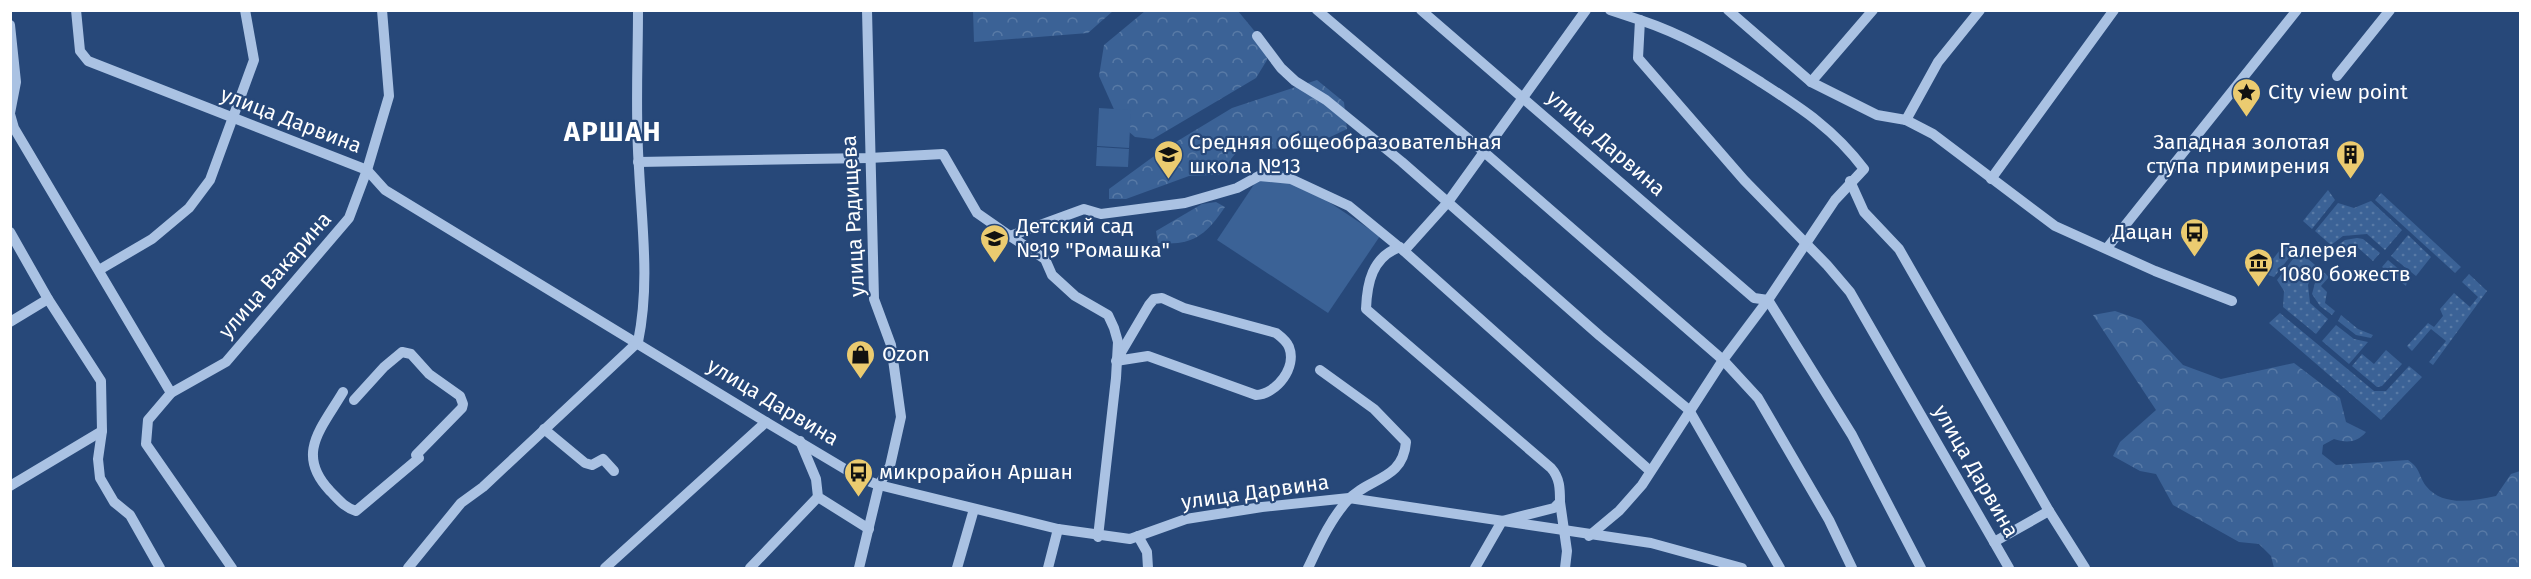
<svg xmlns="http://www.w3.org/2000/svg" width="2531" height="579" font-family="'Fira Sans',sans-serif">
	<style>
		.grass { fill: url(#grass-dots) }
		.forest { fill: url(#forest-crowns) }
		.pitch { fill: #3b6296 }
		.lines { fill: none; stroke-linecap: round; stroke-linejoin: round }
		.minor { stroke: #aac2e3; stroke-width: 10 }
		.labels { text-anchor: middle; stroke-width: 4.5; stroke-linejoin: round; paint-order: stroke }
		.poi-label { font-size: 21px; fill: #fff; stroke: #274879; text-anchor: start }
		.street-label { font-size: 21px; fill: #fff; stroke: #274879 }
		.district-label { font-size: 27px; font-weight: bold; letter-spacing: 1.5px; fill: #fff; stroke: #274879 }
	</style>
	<defs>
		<pattern id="grass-dots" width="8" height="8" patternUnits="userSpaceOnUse" patternTransform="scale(1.5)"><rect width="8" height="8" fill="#3b6296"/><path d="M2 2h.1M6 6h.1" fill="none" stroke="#587aa6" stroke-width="1.8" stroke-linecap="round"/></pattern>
		<pattern id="forest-crowns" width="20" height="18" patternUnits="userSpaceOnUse" patternTransform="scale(1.5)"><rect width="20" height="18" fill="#3b6296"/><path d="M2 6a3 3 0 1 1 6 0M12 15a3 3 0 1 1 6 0" fill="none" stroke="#587aa6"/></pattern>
	</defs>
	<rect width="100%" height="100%" fill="#274879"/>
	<g class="grass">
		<path d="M 2328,190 L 2335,200 L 2312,229 L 2303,221 Z"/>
		<path d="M 2381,193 L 2461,267 L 2455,273 L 2375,200 Z"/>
		<path d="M 2371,201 L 2402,230 L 2385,250 L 2367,234 L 2343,236 L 2331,245 L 2315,231 L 2338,203 L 2354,208 Z"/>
		<path d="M 2408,235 L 2431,257 L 2416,276 L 2391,256 Z"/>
		<path d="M 2357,238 L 2363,239 L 2380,253 L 2373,261 L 2356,246 L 2344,258 L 2334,248 L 2345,240 Z"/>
		<path d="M 2287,241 L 2296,249 L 2274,277 L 2262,273 Z"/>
		<path d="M 2299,251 L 2315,265 L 2308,285 L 2310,303 L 2328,319 L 2316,334 L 2283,307 L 2284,291 L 2277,280 Z"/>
		<path d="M 2388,260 L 2408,277 L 2406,286 L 2382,267 Z"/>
		<path d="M 2319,268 L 2329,277 L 2321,286 L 2327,292 L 2325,303 L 2335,311 L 2332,315 L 2320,306 L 2312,294 Z"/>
		<path d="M 2469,274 L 2487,291 L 2433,365 L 2429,362 L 2446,341 L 2431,329 L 2412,351 L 2407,346 L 2428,323 L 2434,327 L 2443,316 L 2440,309 L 2454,293 L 2470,307 L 2478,297 L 2462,282 Z"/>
		<path d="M 2280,313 L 2374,391 L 2386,391 L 2409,366 L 2422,377 L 2381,420 L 2269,323 Z"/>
		<path d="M 2341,315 L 2358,329 L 2373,335 L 2371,338 L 2356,335 L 2338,321 Z"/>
		<path d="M 2336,325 L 2354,339 L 2368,342 L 2349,364 L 2322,341 Z"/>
		<path d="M 2386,350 L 2402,364 L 2382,386 L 2377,387 L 2352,366 L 2362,354 L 2374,364 Z"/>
	</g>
	<g class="forest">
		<path d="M 973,11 L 973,10 L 1113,11 L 1088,33 L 974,42 Z"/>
		<path d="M 1145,11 L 1238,11 L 1266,45 L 1267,60 L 1256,78 L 1153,139 L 1135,137 L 1121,125 L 1099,76 L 1104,45 Z"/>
		<path d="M 1317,80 L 1344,102 L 1347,129 L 1305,149 L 1240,148 L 1231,159 L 1231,174 L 1189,176 L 1126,199 L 1109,199 L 1109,189 L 1161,151 L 1232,108 Z"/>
		<path d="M 1216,202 L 1225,207 C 1206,235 1193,246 1158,243 L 1156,231 L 1202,204 Z"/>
		<path d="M 2115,311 L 2141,320 L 2183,365 L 2221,379 L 2294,363 L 2340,398 L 2346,422 L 2366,432 C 2357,443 2346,443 2334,439 L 2323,445 L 2322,454 L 2336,465 L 2408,460 C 2421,469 2418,475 2426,486 C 2443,507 2472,501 2496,496 L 2511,474 L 2520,471 L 2520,568 L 2274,568 L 2271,556 L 2259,544 L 2239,542 L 2173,505 L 2156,474 L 2140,471 L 2113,456 L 2120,442 L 2156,410 L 2093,315 Z"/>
	</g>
	<g class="pitch">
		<path d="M 1099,108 L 1131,110 L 1129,148 L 1097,146 Z"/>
		<path d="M 1097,147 L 1129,149 L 1128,167 L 1096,166 Z"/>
		<path d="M 1269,162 L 1380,236 L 1328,313 L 1217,240 Z"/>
	</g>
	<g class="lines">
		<g class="minor">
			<path d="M 76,10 L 80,51 L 88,61 L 367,170 L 385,190 L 766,422 L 860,478 L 879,485 L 1058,529 L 1130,539 L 1186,519 L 1262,507 L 1349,498 L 1651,543 L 1742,568"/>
			<path d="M 1317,10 L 1484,152 L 1723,360 L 1758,398 L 1829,520 L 1852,568"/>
			<path d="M 1421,10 L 1754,298 L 1768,300 L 1852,435 L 1921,568"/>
			<path d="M 1610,10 L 1640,20 L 1638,58 L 1744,180 L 1827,265 L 1850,292 L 2009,568"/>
			<path d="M 1728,10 L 1811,82 L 1877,115 L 1906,120 L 1933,134 L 2055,226 L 2155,271 L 2232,301"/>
			<path d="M 10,25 L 16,82 L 10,113"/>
			<path d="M 1257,36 L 1281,68 L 1295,81 L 1326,100 L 1402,162 L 1600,336 L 1689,410 L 1780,568"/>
			<path d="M 2337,76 L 2390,10"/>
			<path d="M 1811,82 L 1873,10"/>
			<path d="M 10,114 L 14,128 L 171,393"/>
			<path d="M 1906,120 L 1938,62 L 1980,10"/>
			<path d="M 638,162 L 869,158 L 943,154 L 977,213 L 1010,236"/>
			<path d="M 1991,179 L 2114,10"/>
			<path d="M 1850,181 L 1864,212 L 1899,249 L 2049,511 L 2085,568"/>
			<path d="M 10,232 L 48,299 L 101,381 L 102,431 L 10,486"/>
			<path d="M 1400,247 C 1372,257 1367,283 1366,309 L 1551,468 C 1560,478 1560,489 1560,502 L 1554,508 L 1502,521 L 1475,568"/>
			<path d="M 2107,248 L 2297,10"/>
			<path d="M 1404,251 L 1649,470"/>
			<path d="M 99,270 L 152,239 L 189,208 L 210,180 L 254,60 L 245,10"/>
			<path d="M 1162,298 L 1184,308 L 1276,333 C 1281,337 1286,340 1289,347 C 1297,367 1277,394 1256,395 L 1148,356 L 1116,361 L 1149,305 L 1154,299 Z"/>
			<path d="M 10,322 L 48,299"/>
			<path d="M 343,392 C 321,429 295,454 330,491 C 339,500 344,507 356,511 L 419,458"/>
			<path d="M 354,400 L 384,367 L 402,352 L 411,354 L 429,374 L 460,396 L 463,404 L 462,408 L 416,455"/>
			<path d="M 544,429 L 585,463 L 592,465 L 603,459 L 614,471"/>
			<path d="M 102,431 L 98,459 L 100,478 L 114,502 L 130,515 L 160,568"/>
			<path d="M 800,441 L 816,479 L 818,497 L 869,529"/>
			<path d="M 1560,502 L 1567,551 L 1565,568"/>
			<path d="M 1138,536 L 1147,552 L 1148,568"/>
			<path d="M 1589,536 L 1619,511 L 1642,485 L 1723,360 L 1768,300 L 1835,200 L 1864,169 C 1833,128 1801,108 1759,81 C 1718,55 1685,35 1640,20"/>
			<path d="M 1098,537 L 1116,378 L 1118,342 L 1114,328 L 1108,315 L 1075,296 L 1052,275 L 1045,259 L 1010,236 L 1084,209 L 1101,214 L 1185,203 L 1237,188 L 1259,176 L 1291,179 L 1349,206 L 1404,251 L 1448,202 L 1586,10"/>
			<path d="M 1994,542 L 2049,511"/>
			<path d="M 232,568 L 146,444 L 148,420 L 171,393 L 226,362 L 349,218 L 367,170 L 389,96 L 382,10"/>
			<path d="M 408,568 L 461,503 L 483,487 L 638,342 C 650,284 642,227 639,168 C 635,115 638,63 638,10"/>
			<path d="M 605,568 L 766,422"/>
			<path d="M 750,568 L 818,497"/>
			<path d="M 859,568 L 879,485 L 890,466 L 901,417 L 891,345 L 874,299 L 867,10"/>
			<path d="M 957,568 L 974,509"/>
			<path d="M 1048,568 L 1058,529"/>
			<path d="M 1308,568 C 1319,545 1330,520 1347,501 C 1368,477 1403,481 1406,442 L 1374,409 L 1320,370"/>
		</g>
	</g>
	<defs>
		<symbol id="sight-pin" viewBox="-11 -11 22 30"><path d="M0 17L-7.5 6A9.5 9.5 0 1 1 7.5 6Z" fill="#ebcb70" stroke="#274879"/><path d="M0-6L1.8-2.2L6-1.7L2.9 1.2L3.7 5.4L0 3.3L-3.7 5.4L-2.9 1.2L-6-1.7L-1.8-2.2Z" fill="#111"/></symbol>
		<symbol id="school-pin" viewBox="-11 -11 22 30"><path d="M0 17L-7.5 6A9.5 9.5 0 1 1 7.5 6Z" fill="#ebcb70" stroke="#274879"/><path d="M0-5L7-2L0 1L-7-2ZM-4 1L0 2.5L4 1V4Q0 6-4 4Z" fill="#111"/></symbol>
		<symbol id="building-pin" viewBox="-11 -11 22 30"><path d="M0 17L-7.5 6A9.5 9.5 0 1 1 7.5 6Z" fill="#ebcb70" stroke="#274879"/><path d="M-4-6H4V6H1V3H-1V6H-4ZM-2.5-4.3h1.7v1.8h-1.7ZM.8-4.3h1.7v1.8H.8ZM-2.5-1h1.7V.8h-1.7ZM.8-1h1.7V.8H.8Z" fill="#111"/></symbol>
		<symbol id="bus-pin" viewBox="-11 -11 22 30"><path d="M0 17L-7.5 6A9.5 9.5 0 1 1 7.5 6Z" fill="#ebcb70" stroke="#274879"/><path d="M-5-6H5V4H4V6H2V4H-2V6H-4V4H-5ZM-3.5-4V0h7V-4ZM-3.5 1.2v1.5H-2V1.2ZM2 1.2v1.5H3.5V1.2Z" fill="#111"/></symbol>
		<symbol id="museum-pin" viewBox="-11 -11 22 30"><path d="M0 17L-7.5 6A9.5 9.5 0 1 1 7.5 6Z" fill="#ebcb70" stroke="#274879"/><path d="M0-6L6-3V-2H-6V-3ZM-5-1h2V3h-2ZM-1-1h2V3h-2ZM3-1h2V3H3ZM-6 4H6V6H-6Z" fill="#111"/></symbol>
		<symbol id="shop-pin" viewBox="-11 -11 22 30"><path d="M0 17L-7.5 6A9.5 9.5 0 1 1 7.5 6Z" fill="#ebcb70" stroke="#274879"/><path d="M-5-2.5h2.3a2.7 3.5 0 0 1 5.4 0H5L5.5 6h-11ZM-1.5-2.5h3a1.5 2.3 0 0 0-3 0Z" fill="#111"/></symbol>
	</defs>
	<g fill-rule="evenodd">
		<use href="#sight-pin" x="2230" y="76" width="33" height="45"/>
		<use href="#school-pin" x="1152" y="138" width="33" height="45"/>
		<use href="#building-pin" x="2334" y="138" width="33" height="45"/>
		<use href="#bus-pin" x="2178" y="216" width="33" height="45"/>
		<use href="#school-pin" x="978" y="222" width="33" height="45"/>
		<use href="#museum-pin" x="2242" y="246" width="33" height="45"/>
		<use href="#shop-pin" x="844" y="338" width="33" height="45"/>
		<use href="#bus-pin" x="842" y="456" width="33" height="45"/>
	</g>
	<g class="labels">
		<g class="poi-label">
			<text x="2268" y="99">City view point</text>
			<text x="1189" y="149">Средняя общеобразовательная<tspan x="1189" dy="24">школа №13</tspan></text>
			<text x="2330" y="149" text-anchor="end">Западная золотая<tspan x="2330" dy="24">ступа примирения</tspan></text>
			<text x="1016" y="233">Детский сад<tspan x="1016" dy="24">№19 "Ромашка"</tspan></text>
			<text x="2173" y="239" text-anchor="end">Дацан</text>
			<text x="2279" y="257">Галерея<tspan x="2279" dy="24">1080 божеств</tspan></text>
			<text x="882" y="361">Ozon</text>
			<text x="879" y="479">микрорайон Аршан</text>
		</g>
		<g class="street-label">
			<text transform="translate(291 120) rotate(21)" y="7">улица Дарвина</text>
			<text transform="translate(1606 143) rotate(41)" y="7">улица Дарвина</text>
			<text transform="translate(853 216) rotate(-93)" y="7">улица Радищева</text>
			<text transform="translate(275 275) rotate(-49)" y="7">улица Вакарина</text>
			<text transform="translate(773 402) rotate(31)" y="7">улица Дарвина</text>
			<text transform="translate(1976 471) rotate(60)" y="7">улица Дарвина</text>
			<text transform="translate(1255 492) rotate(-8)" y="7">улица Дарвина</text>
		</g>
		<g class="district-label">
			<text x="613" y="141">АРШАН</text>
		</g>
	</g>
	<rect width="2531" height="579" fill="none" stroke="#ffffff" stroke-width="24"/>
</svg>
